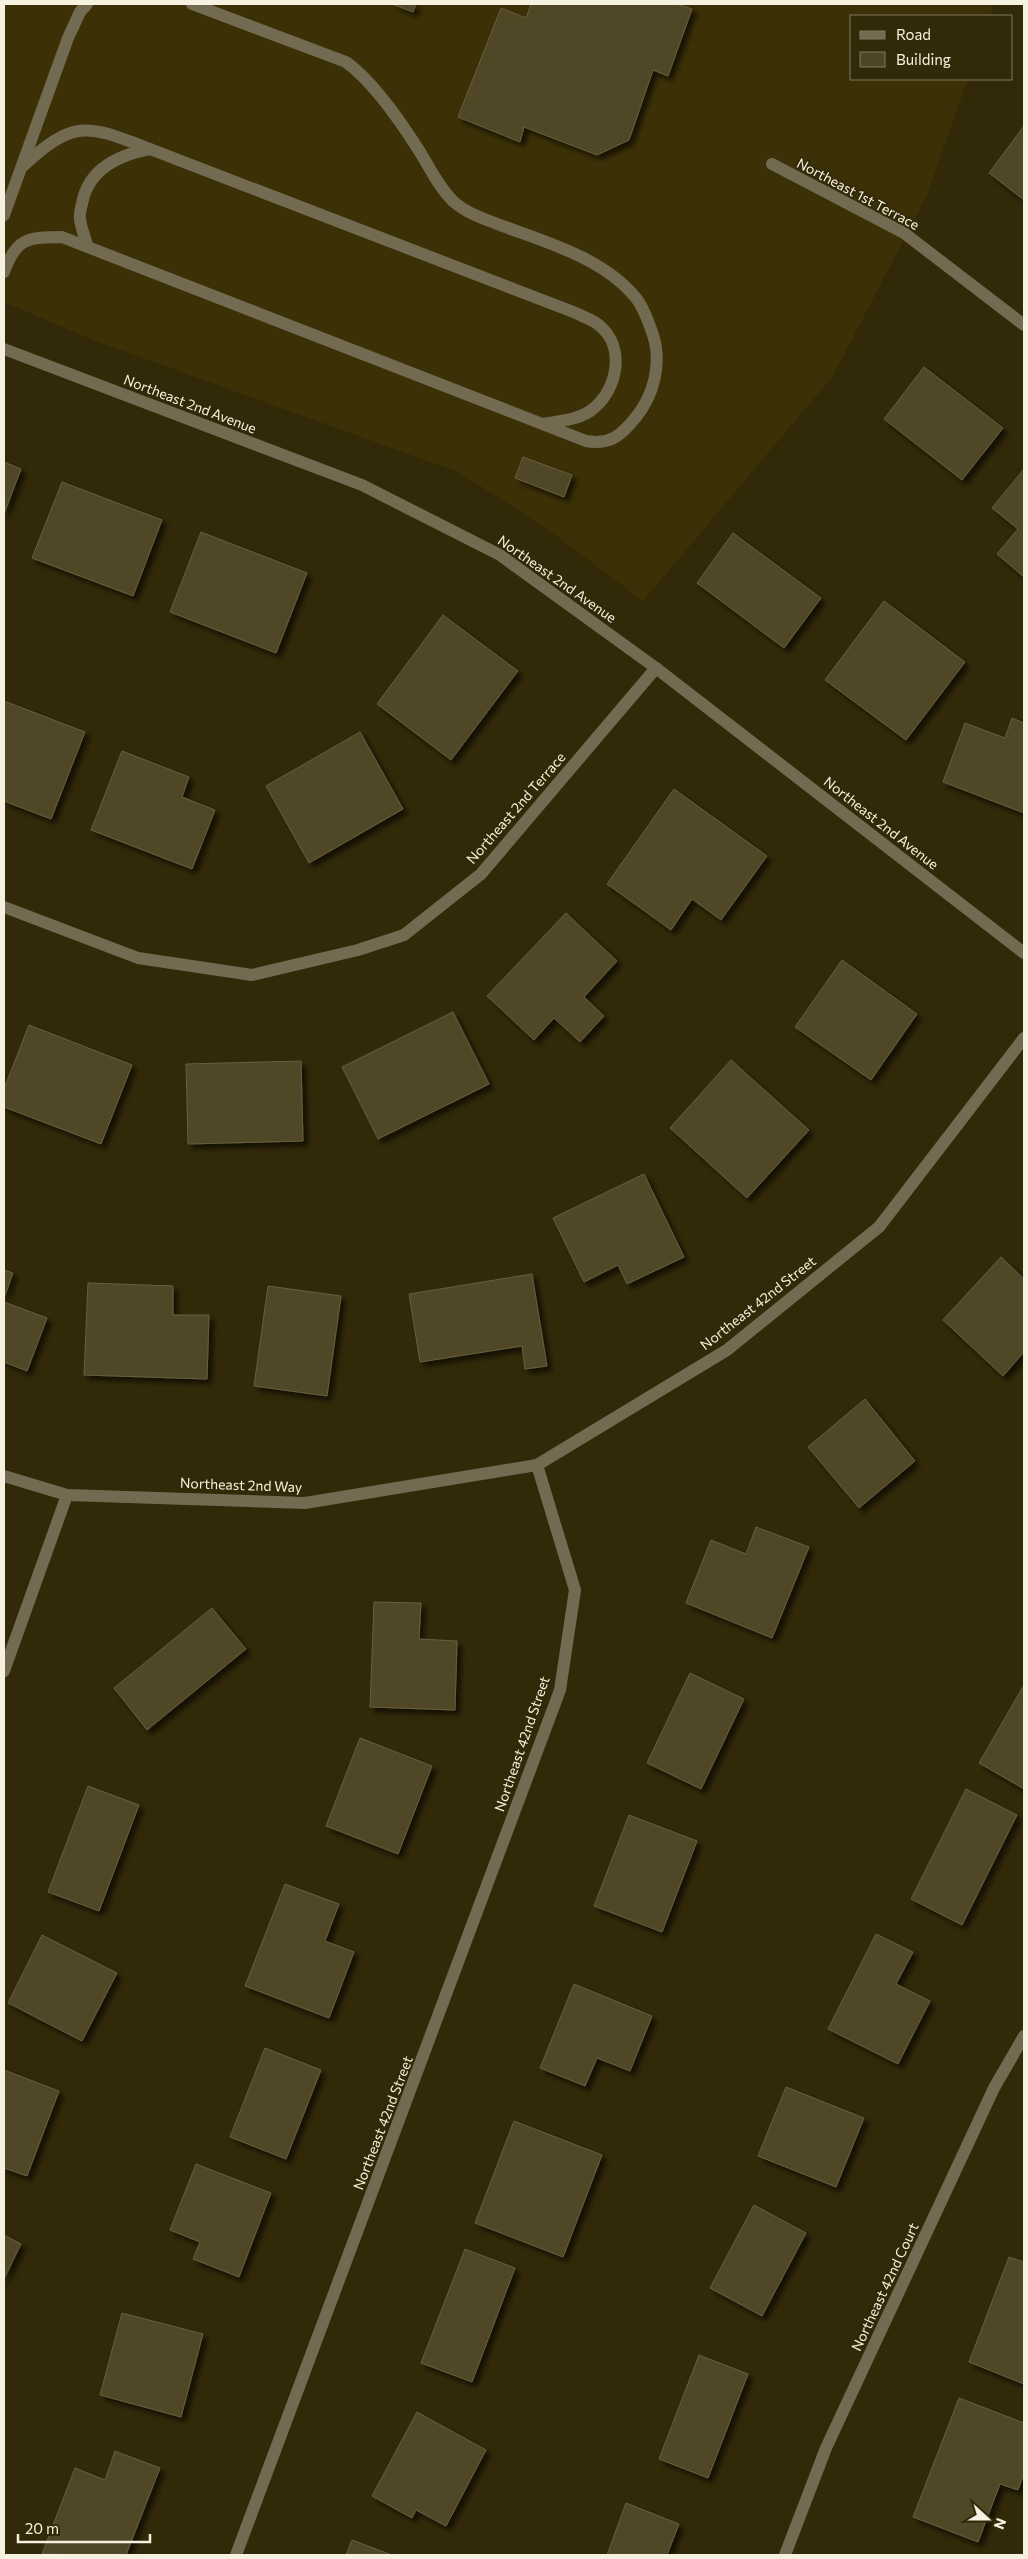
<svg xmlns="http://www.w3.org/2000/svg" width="1028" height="2559" font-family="Commissioner,sans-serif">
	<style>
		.built { fill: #3b3006 }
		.building { fill: #4f4626; stroke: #685f3f; filter: url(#shadow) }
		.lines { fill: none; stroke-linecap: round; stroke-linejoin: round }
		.lane { stroke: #736b51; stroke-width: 12 }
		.street { stroke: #736b51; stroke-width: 12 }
		.labels { text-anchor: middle; stroke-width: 4; stroke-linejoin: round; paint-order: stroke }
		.street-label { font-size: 14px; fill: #f7f1df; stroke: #322909 }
	</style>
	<defs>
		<filter id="shadow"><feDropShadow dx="4.5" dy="4.5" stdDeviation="2.5" flood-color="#0009"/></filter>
	</defs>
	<rect width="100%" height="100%" fill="#322909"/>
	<path class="built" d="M 4,4 L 994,4 L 990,16 L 852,16 L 852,79 L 968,79 L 927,195 L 833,376 L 643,601 L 542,525 L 458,472 L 93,340 L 4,302 Z"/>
	<g class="building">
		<path d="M 392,4 L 416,4 L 413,12 Z"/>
		<path d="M 531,4 L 677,4 L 692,9 L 668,76 L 653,70 L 629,140 L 597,155 L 524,127 L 520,142 L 458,117 L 501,8 L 526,18 Z"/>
		<path d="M 1024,126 L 1024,200 L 989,173 Z"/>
		<path d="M 924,367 L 1003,428 L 962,480 L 884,419 Z"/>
		<path d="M 523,457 L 572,475 L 564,497 L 515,478 Z"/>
		<path d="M 4,462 L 21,469 L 4,514 Z"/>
		<path d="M 1024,469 L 1024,577 L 997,554 L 1018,529 L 992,508 Z"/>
		<path d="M 62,482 L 162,520 L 133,596 L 32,558 Z"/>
		<path d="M 201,532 L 307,573 L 276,653 L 170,612 Z"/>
		<path d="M 733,533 L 821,598 L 784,648 L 697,583 Z"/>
		<path d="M 884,601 L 965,662 L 906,740 L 825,680 Z"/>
		<path d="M 443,615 L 518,671 L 451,760 L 377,704 Z"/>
		<path d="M 4,701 L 85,732 L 51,819 L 4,801 Z"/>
		<path d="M 1012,718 L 1024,723 L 1024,813 L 943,782 L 965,723 L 1005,738 Z"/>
		<path d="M 360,732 L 403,809 L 309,863 L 266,786 Z"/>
		<path d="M 122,751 L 189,777 L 182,797 L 215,810 L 192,869 L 91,830 Z"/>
		<path d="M 674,789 L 767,856 L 721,920 L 692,899 L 671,930 L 607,884 Z"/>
		<path d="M 566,913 L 617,961 L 584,997 L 604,1016 L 580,1042 L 554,1018 L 534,1040 L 487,996 Z"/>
		<path d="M 842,960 L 917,1014 L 871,1080 L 795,1027 Z"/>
		<path d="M 453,1012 L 489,1084 L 378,1139 L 342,1067 Z"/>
		<path d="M 29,1025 L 132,1065 L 101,1144 L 4,1107 L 4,1089 Z"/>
		<path d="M 731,1060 L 809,1130 L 747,1198 L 670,1128 Z"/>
		<path d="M 301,1061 L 303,1141 L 188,1144 L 186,1064 Z"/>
		<path d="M 644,1174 L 684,1257 L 627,1284 L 618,1265 L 584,1282 L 553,1218 Z"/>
		<path d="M 1001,1257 L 1024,1279 L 1024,1352 L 1003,1376 L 943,1320 Z"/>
		<path d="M 4,1270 L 13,1273 L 4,1298 Z"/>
		<path d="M 532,1274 L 547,1366 L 525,1369 L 522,1346 L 420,1362 L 409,1294 Z"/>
		<path d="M 88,1283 L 173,1286 L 173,1315 L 209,1315 L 207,1379 L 84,1375 Z"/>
		<path d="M 268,1286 L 341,1296 L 327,1396 L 254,1386 Z"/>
		<path d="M 4,1302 L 47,1318 L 27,1371 L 4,1362 Z"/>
		<path d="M 865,1399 L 915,1461 L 859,1508 L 808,1447 Z"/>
		<path d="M 756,1527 L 809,1547 L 772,1638 L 686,1603 L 711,1540 L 746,1554 Z"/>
		<path d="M 374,1602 L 421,1603 L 419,1639 L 457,1641 L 455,1710 L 370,1707 Z"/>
		<path d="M 212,1608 L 246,1649 L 147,1730 L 114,1688 Z"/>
		<path d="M 690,1673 L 744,1699 L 701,1789 L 647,1763 Z"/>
		<path d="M 1024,1685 L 1024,1789 L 979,1763 Z"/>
		<path d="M 360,1738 L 432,1766 L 398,1854 L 326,1826 Z"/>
		<path d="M 88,1786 L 139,1805 L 99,1911 L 48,1892 Z"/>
		<path d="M 966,1789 L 1017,1815 L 962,1925 L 911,1899 Z"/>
		<path d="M 629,1815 L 697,1841 L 662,1932 L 594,1906 Z"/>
		<path d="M 285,1884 L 339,1904 L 325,1941 L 354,1952 L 329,2018 L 245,1986 Z"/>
		<path d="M 876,1934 L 913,1952 L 896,1984 L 930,2001 L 898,2064 L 828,2029 Z"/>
		<path d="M 42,1935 L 117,1973 L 82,2041 L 8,2003 Z"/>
		<path d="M 574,1984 L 652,2016 L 630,2071 L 597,2058 L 585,2086 L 540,2068 Z"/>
		<path d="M 265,2048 L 321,2070 L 286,2159 L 230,2137 Z"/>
		<path d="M 4,2070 L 59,2091 L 27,2176 L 4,2168 Z"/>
		<path d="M 786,2087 L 864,2118 L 836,2187 L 758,2156 Z"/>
		<path d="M 514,2121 L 602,2155 L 563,2257 L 475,2223 Z"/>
		<path d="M 196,2164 L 271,2193 L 239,2277 L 193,2259 L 200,2242 L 170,2230 Z"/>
		<path d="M 754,2205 L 806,2233 L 762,2316 L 710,2288 Z"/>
		<path d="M 4,2235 L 21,2244 L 4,2279 Z"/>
		<path d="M 465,2249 L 515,2268 L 472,2382 L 421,2363 Z"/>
		<path d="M 1009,2257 L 1024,2262 L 1024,2384 L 969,2362 Z"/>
		<path d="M 122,2313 L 203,2334 L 181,2417 L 100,2395 Z"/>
		<path d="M 699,2355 L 748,2374 L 708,2478 L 659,2459 Z"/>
		<path d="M 959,2398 L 1024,2423 L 1024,2473 L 1018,2490 L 1000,2484 L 978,2542 L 913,2517 Z"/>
		<path d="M 417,2412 L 486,2450 L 446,2526 L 416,2510 L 412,2518 L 372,2496 Z"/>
		<path d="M 115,2451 L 160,2468 L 126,2555 L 42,2554 L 75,2468 L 105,2480 Z"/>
		<path d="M 626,2503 L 679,2524 L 667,2555 L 607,2555 Z"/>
		<path d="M 352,2540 L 392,2555 L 346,2555 Z"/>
	</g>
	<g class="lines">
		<g class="lane">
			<path d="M 23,166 C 75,118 87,125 150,149"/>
			<path d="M 4,215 L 68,38 L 80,12 L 87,4"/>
			<path d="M 87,245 C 85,237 81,228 80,219 C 79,214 81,208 82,204 C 88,169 118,155 150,149 L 576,313 C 583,317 594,320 600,326 C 625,347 618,388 594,408 C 581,420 559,421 543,424"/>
			<path d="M 4,272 C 16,238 28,237 62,237 L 586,441 C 610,445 621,436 636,417 C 654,395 662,363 653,335 C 649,323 644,308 636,298 C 605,260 552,244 508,228 C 490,221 469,215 454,202 C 439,188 430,168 420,152 C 401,122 374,82 346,62 L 192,4"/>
		</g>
		<g class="street">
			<path d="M 772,164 L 904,233 L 1024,325"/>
			<path d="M 4,349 L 362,485 L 500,555 L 656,668 L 1024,953"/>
			<path d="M 4,907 L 138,958 L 252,975 L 358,950 L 404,935 L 481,874 L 656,668"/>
			<path d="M 4,1476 L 67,1495 L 305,1503 L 537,1465"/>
			<path d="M 4,1671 L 67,1495"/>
			<path d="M 236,2555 L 560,1690 L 575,1590 L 537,1465 L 727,1350 L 879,1227 L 1024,1038"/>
			<path d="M 785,2555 L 826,2448 L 994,2088 L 1024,2036"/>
		</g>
	</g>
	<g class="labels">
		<g class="street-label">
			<text transform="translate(858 194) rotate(28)" y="5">Northeast 1st Terrace</text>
			<text transform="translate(190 404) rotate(21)" y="5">Northeast 2nd Avenue</text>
			<text transform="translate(557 579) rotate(35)" y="5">Northeast 2nd Avenue</text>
			<text transform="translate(516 808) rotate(-49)" y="5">Northeast 2nd Terrace</text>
			<text transform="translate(881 823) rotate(38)" y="5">Northeast 2nd Avenue</text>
			<text transform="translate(758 1303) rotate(-38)" y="5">Northeast 42nd Street</text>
			<text transform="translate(241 1485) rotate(2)" y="5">Northeast 2nd Way</text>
			<text transform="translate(522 1744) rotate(-71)" y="5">Northeast 42nd Street</text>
			<text transform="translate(383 2123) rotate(-69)" y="5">Northeast 42nd Street</text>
			<text transform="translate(885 2287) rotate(-65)" y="5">Northeast 42nd Court</text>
		</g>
	</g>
	<rect width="1028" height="2559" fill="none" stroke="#f7f1df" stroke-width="10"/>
	<rect x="850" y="15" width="162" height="65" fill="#322909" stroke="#81795f"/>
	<rect x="860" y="31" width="25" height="8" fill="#736b51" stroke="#81795f"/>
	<text x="896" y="40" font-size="15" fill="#f7f1df">Road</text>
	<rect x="860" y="52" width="25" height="15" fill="#4f4626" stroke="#81795f"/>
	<text x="896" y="65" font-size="15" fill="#f7f1df">Building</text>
	<g transform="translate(988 2519) rotate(111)" stroke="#322909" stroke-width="4" paint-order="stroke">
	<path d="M0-4L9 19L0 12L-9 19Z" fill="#f7f1df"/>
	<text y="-8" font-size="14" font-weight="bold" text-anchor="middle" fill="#f7f1df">N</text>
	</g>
	<path d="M18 2534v8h132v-8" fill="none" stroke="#f7f1df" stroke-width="2.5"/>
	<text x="25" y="2534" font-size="15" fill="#f7f1df" stroke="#322909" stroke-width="4" paint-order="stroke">20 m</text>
</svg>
